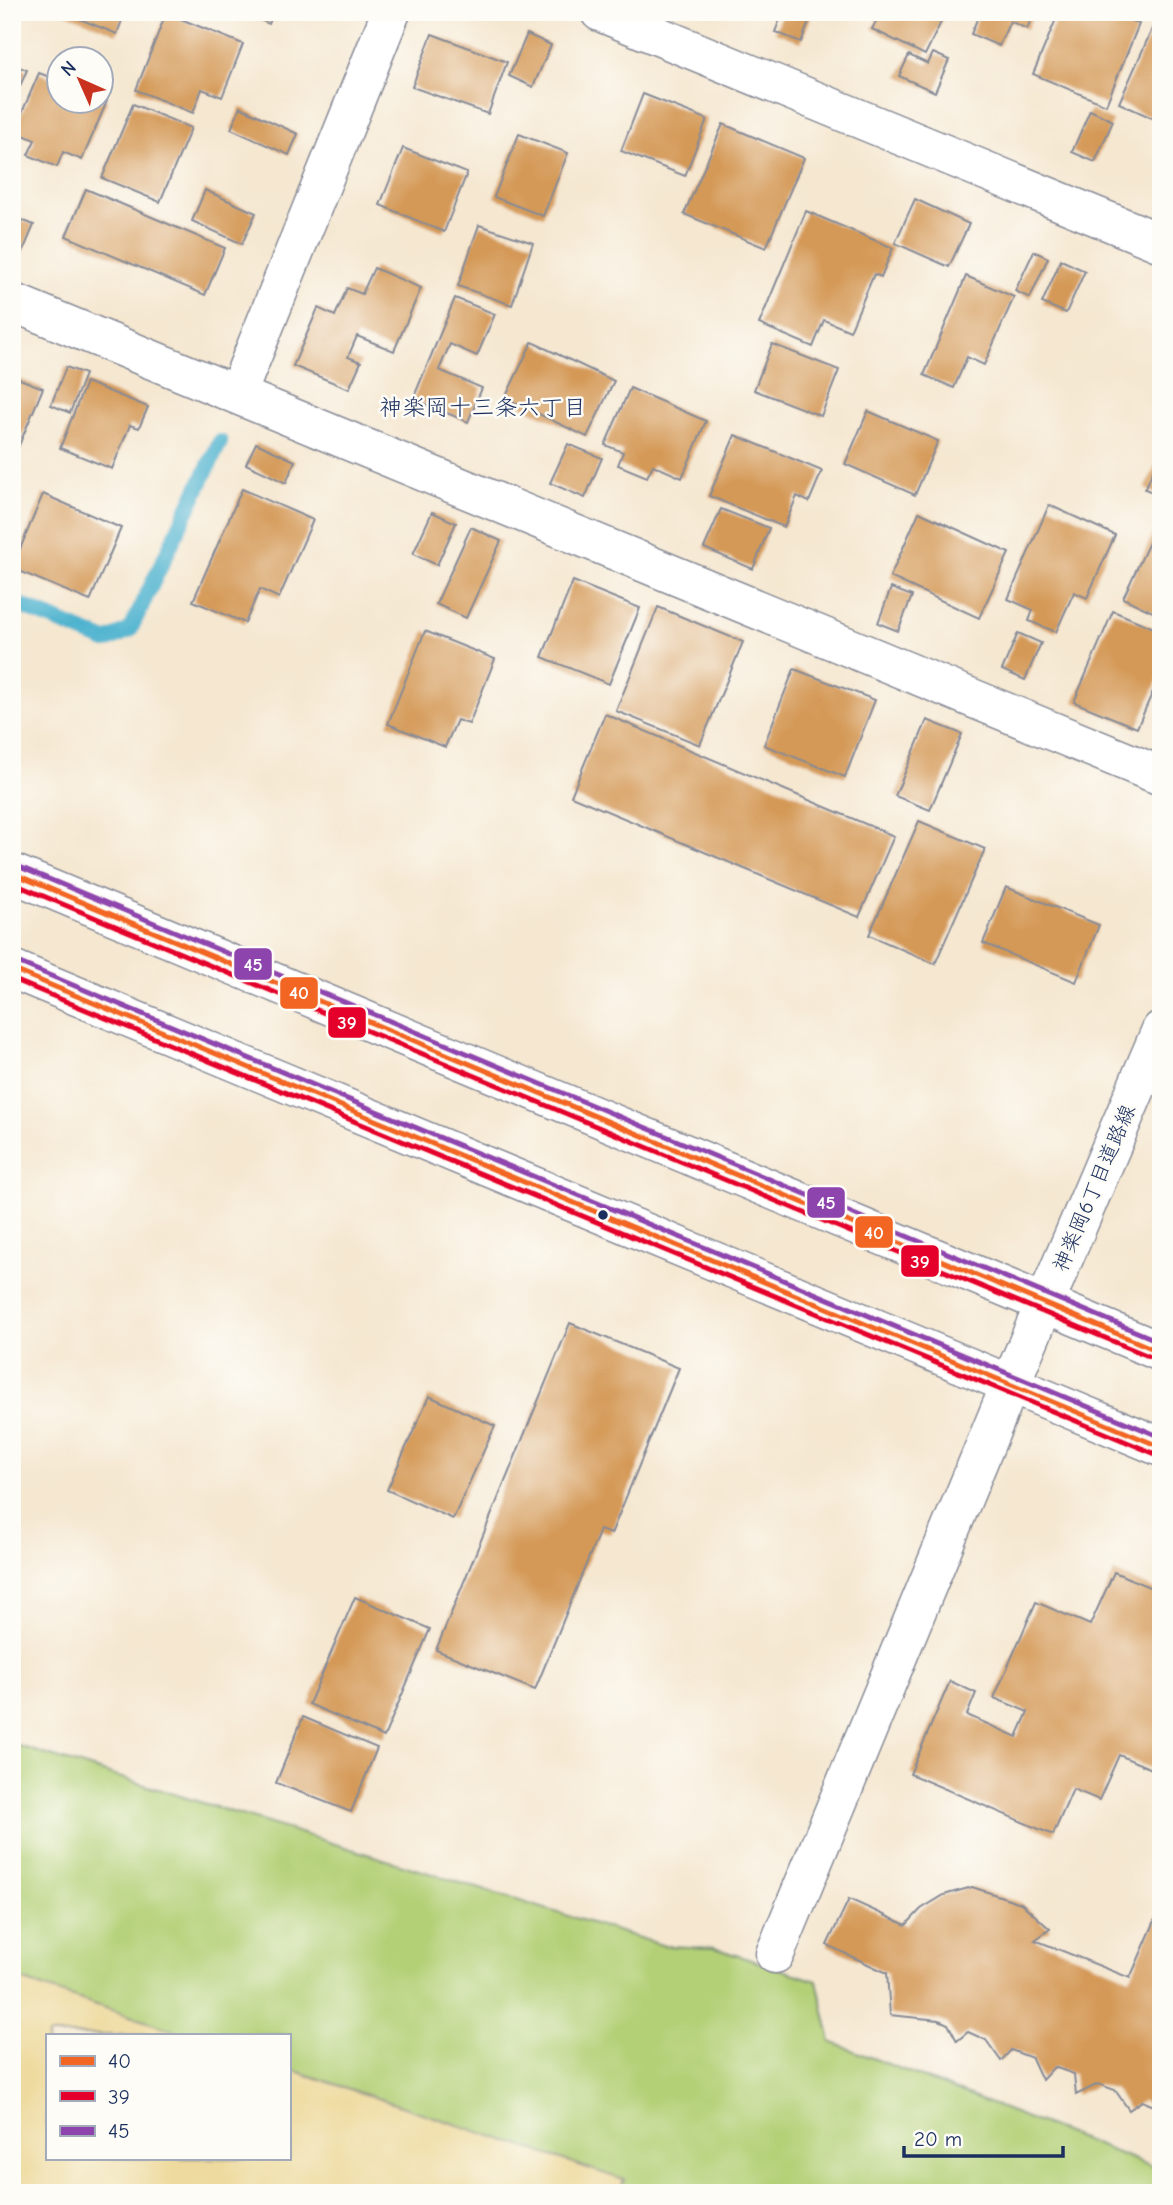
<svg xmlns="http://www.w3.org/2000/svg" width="1173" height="2205" font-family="'Comic Neue','Klee One',sans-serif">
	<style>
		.green { fill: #b4d077; stroke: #68806a; stroke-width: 2; fill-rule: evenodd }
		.sand { fill: #eeda9e; stroke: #84847e; stroke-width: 2 }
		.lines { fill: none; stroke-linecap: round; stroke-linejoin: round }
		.stream { stroke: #50b3cf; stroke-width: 16 }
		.building { fill: #d49957 }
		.street-casing { stroke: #888b97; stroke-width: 41 }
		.highway-casing { stroke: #888b97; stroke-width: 41 }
		.street { stroke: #fff; stroke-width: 38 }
		.highway { stroke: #fff; stroke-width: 38 }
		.bus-1-casing { stroke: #fdfcf7; stroke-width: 10 }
		.bus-2-casing { stroke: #fdfcf7; stroke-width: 10 }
		.bus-3-casing { stroke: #fdfcf7; stroke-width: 10 }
		.bus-1 { stroke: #f26522; stroke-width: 5 }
		.bus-2 { stroke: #e4002b; stroke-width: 5 }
		.bus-3 { stroke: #8e44ad; stroke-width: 5 }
		.bus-dot { fill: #1b2f5e; stroke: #fdfcf7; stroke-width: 2.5 }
		.labels { text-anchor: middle; stroke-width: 5; stroke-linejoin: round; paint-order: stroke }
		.street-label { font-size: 21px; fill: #1b2f5e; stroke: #fdfcf7 }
		.neighbourhood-label { font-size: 23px; fill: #1b2f5e; stroke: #fdfcf7 }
		.line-badge { stroke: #fdfcf7; stroke-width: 2.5 }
		.badge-label { font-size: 19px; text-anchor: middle; font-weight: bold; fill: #fff }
	</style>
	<rect width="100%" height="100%" fill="#fdfcf7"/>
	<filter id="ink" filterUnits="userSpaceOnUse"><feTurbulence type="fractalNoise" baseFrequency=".0143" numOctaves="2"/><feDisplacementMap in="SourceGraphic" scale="14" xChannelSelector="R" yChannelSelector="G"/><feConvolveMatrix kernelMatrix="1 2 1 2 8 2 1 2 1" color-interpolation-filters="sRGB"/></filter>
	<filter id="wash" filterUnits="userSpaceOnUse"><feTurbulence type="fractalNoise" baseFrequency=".00686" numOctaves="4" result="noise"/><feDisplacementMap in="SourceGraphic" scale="28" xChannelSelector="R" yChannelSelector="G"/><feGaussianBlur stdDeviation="1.57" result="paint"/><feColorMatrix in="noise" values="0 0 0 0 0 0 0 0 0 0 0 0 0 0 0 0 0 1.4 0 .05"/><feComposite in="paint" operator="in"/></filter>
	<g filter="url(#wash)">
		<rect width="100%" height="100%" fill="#f5e7d0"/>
		<path class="green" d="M 12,1744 L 665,1946 L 714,1948 L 817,1981 L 831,2042 L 1161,2170 L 1161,2193 L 12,2193 ZM 47,2035 L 289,2035 L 289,2158 L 47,2158 Z"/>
		<path class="sand" d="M 12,1977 L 187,2035 L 47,2035 L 47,2158 L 289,2158 L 289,2069 L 624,2180 L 619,2193 L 12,2193 Z"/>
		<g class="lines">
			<path class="stream" d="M 12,602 L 106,641 L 130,630 L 220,442"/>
		</g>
		<g id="blocks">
			<g class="building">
				<path d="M 62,12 L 125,12 L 117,34 Z"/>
				<path d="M 242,12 L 274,12 L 269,24 Z"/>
				<path d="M 783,12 L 813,12 L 801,42 L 775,32 Z"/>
				<path d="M 881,12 L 946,12 L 925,55 L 872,29 Z"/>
				<path d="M 980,12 L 1034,12 L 1027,29 L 1010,21 L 999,46 L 971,34 Z"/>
				<path d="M 1059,12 L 1110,12 L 1139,24 L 1106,105 L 1033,74 Z"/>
				<path d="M 166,13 L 243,44 L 222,97 L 202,89 L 193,113 L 136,90 Z"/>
				<path d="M 1157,18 L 1161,19 L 1161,122 L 1119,103 Z"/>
				<path d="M 432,34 L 507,62 L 488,114 L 412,87 Z"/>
				<path d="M 527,34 L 551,45 L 533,87 L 509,76 Z"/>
				<path d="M 933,53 L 949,60 L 935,92 L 899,76 L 909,55 L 928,64 Z"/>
				<path d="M 12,64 L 27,70 L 12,104 Z"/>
				<path d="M 39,73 L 60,81 L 60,102 L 102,102 L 102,99 L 107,101 L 82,160 L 63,152 L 57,167 L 28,155 L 35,140 L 14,131 Z"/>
				<path d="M 643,94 L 707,119 L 685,176 L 621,151 Z"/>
				<path d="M 133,104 L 191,128 L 160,202 L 102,178 Z"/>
				<path d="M 240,107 L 298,134 L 289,155 L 231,129 Z"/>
				<path d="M 1090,110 L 1113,121 L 1095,162 L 1072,152 Z"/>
				<path d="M 723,124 L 804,158 L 766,248 L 684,214 Z"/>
				<path d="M 519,134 L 568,153 L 543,216 L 494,197 Z"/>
				<path d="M 403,148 L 467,173 L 444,232 L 380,205 Z"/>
				<path d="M 86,189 L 225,248 L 205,295 L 66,236 Z"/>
				<path d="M 205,190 L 256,213 L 242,244 L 192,221 Z"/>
				<path d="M 915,199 L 969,224 L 949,267 L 895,243 Z"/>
				<path d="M 806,211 L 893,248 L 881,277 L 874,274 L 850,331 L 824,320 L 813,347 L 759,324 Z"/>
				<path d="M 12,216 L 34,225 L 18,263 L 12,260 Z"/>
				<path d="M 479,225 L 533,243 L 512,305 L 458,286 Z"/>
				<path d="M 1034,251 L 1048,258 L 1030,298 L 1015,291 Z"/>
				<path d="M 1061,260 L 1085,271 L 1066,313 L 1042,303 Z"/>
				<path d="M 374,268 L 421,288 L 394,351 L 357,336 L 348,357 L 361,362 L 349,389 L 293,366 L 318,308 L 335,316 L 347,288 L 362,294 Z"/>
				<path d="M 966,276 L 1014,297 L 984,365 L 967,357 L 954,388 L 924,375 Z"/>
				<path d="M 455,298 L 495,314 L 477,356 L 450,344 L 439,370 L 482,388 L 468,422 L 413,399 Z"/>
				<path d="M 532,342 L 614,381 L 587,437 L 505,398 Z"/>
				<path d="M 772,344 L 839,370 L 821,416 L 754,390 Z"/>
				<path d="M 66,367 L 85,374 L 70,413 L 51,405 Z"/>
				<path d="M 12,376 L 43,388 L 12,462 Z"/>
				<path d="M 86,382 L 148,407 L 139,428 L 130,425 L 112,469 L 60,448 Z"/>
				<path d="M 630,388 L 706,421 L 682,478 L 653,465 L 647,477 L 618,465 L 623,452 L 605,445 Z"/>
				<path d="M 868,411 L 938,441 L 915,495 L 845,464 Z"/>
				<path d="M 735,435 L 822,471 L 809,502 L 797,496 L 784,527 L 709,496 Z"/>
				<path d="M 256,443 L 295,461 L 286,483 L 246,464 Z"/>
				<path d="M 568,444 L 602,458 L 585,498 L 550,483 Z"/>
				<path d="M 1161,453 L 1161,496 L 1145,489 Z"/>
				<path d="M 242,489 L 313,520 L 279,598 L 260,589 L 245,623 L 193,601 Z"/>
				<path d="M 43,494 L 121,528 L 90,601 L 12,568 Z"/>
				<path d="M 1049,505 L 1115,535 L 1087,598 L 1074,592 L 1056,632 L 1029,621 L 1033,610 L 1008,599 Z"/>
				<path d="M 721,509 L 769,528 L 753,569 L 704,548 Z"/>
				<path d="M 432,512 L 456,523 L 437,565 L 413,554 Z"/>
				<path d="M 919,512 L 1009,553 L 979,618 L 890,577 Z"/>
				<path d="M 1159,521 L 1161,522 L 1161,616 L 1123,598 Z"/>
				<path d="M 471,527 L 501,541 L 466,618 L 436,604 Z"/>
				<path d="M 573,581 L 640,608 L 609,684 L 542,657 Z"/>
				<path d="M 891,588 L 912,596 L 898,631 L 878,623 Z"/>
				<path d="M 658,607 L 743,642 L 700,745 L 616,711 Z"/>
				<path d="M 1113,611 L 1161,631 L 1161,673 L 1137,728 L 1074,702 Z"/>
				<path d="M 425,631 L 495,659 L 469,724 L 457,720 L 445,747 L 388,724 Z"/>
				<path d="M 1018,633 L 1041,643 L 1025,680 L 1002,670 Z"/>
				<path d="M 794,669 L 875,700 L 845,777 L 764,745 Z"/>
				<path d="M 605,714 L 894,836 L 859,917 L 571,796 Z"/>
				<path d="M 927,720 L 962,734 L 930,810 L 895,796 Z"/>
				<path d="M 919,821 L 985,849 L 935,964 L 869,935 Z"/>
				<path d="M 1006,887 L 1099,925 L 1076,982 L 983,943 Z"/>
				<path d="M 570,1323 L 679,1368 L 611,1534 L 600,1530 L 535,1690 L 436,1650 Z"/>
				<path d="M 429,1396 L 495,1426 L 453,1519 L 387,1490 Z"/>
				<path d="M 1114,1572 L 1161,1592 L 1161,1773 L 1119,1755 L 1099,1800 L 1073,1789 L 1053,1835 L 910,1774 L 950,1681 L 976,1693 L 967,1715 L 1017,1737 L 1028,1712 L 994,1698 L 1036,1602 L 1090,1625 Z"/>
				<path d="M 355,1597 L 430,1629 L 384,1737 L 309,1704 Z"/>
				<path d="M 303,1717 L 377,1748 L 351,1812 L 276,1783 Z"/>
				<path d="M 972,1887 L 1021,1903 L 1050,1929 L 1035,1940 L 1130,1978 L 1161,1907 L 1161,2109 L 1142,2101 L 1129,2110 L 1115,2090 L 1098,2084 L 1076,2095 L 1074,2074 L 1054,2067 L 1042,2080 L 1032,2058 L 1011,2050 L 1001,2061 L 986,2040 L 968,2032 L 957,2041 L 948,2024 L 939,2020 L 890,2015 L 887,1973 L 827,1945 L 849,1899 L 906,1925 L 921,1909 L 944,1895 Z"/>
			</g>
		</g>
	</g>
	<g filter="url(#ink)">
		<use href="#blocks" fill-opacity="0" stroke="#888b97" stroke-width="2"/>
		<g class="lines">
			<defs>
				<g id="street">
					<path d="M 600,12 L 1161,243"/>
					<path d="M 12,302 L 1161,776"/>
					<path d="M 237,394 L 391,12"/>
					<path d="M 775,1954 L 1010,1385 L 1161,1030"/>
				</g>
				<g id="highway">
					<path d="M 12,873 L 1161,1352"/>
					<path d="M 12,969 L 1161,1447"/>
				</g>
			</defs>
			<use href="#street" class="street-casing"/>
			<use href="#highway" class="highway-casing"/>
			<use href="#street" class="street"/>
			<use href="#highway" class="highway"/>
			<defs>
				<g id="bus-1">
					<path d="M 12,873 L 1161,1352"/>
					<path d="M 12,969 L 1161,1447"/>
				</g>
				<g id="bus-2">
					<path d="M 12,883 L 1158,1360"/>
					<path d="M 12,979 L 1158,1455"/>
				</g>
				<g id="bus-3">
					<path d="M 15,865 L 1161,1342"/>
					<path d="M 15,961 L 1161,1437"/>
				</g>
			</defs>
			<use href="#bus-1" class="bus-1-casing"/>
			<use href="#bus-2" class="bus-2-casing"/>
			<use href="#bus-3" class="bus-3-casing"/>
			<use href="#bus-1" class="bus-1"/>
			<use href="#bus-2" class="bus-2"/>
			<use href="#bus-3" class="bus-3"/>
		</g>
	</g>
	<circle class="bus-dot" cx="603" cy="1215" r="6"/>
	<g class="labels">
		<g class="street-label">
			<text transform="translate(1094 1188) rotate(-67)" y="7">神楽岡6丁目道路線</text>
		</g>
		<g class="neighbourhood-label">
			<text x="483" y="415">神楽岡十三条六丁目</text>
		</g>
	</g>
	<g class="line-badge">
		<rect x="233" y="947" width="40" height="34" rx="7" fill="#8e44ad"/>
		<rect x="279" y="976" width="40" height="34" rx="7" fill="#f26522"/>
		<rect x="327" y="1006" width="40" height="33" rx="7" fill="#e4002b"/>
		<rect x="806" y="1186" width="40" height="33" rx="7" fill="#8e44ad"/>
		<rect x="854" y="1215" width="40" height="34" rx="7" fill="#f26522"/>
		<rect x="900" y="1244" width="40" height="34" rx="7" fill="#e4002b"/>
	</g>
	<g class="badge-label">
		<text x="253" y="971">45</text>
		<text x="299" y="999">40</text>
		<text x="347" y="1029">39</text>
		<text x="826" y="1209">45</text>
		<text x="874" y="1239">40</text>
		<text x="920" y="1268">39</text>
	</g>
	<rect width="1173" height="2205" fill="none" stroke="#fdfcf7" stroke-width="42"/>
	<rect x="46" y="2034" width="245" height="126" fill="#fdfcf7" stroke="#a3aaba" stroke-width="2"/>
	<rect x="60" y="2056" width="35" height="10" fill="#f26522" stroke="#a3aaba" stroke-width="2"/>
	<text x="108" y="2068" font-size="21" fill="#1b2f5e">40</text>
	<rect x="60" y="2091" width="35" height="10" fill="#e4002b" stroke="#a3aaba" stroke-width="2"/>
	<text x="108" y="2104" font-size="21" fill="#1b2f5e">39</text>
	<rect x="60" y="2126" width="35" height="10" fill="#8e44ad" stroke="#a3aaba" stroke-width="2"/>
	<text x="108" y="2138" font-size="21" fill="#1b2f5e">45</text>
	<g transform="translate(80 80) rotate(315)"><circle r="33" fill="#fdfcf7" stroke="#a3aaba" stroke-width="2"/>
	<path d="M0-5L12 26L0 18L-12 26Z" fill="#c8321e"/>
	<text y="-10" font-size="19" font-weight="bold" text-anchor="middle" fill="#1b2f5e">N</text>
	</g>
	<path d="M904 2146v10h159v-10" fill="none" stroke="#1b2f5e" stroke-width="3.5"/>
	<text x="914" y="2146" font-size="21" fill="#1b2f5e" stroke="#fdfcf7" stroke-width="5" paint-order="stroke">20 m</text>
</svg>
